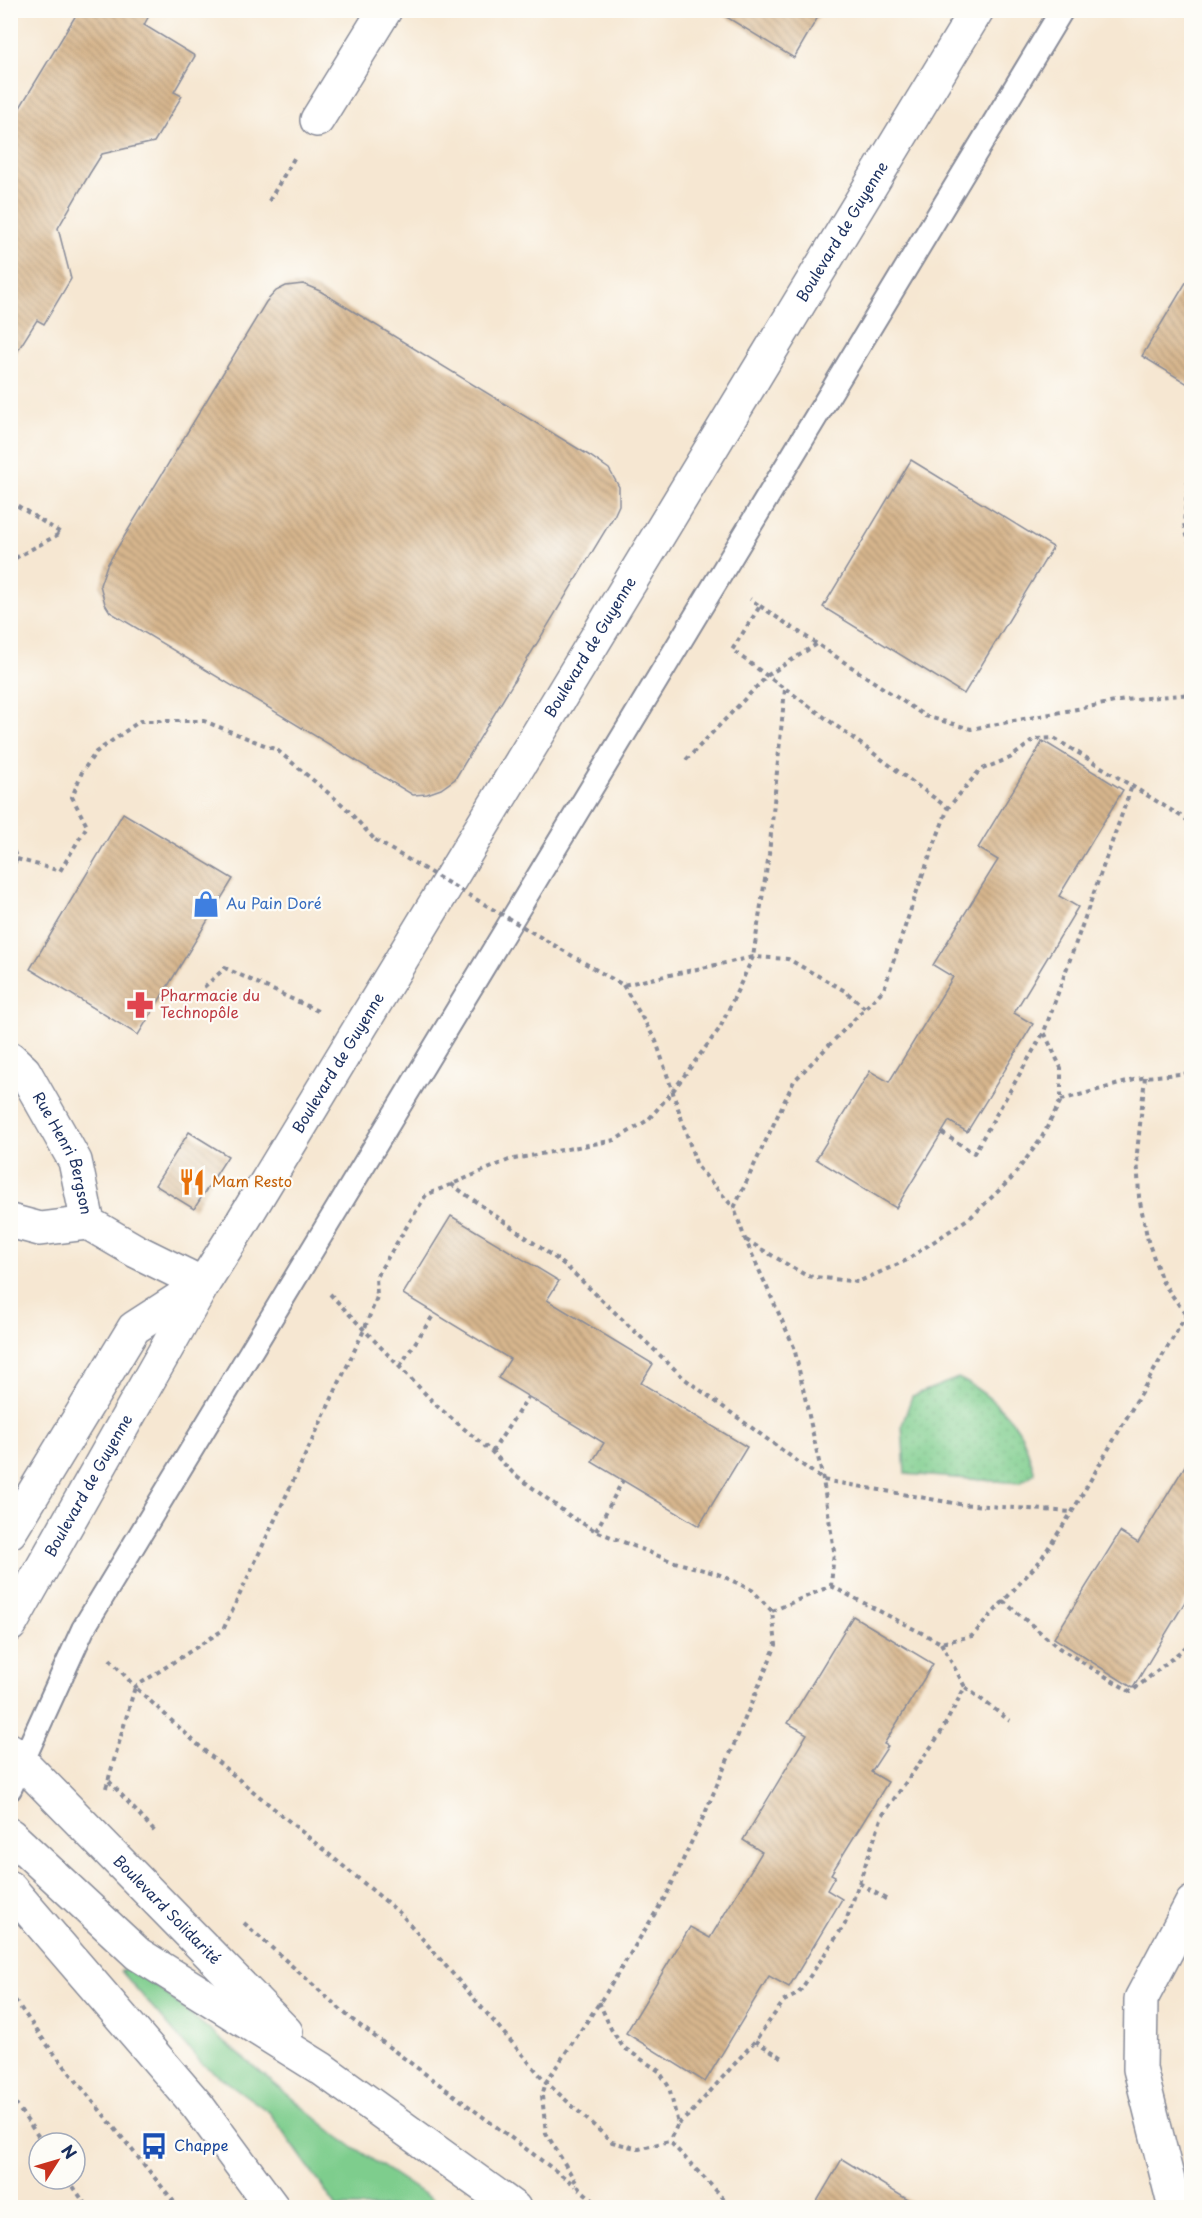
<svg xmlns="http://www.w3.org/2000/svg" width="1202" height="2218" font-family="'Playpen Sans',sans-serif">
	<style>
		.grass { fill: #7ecd8d; stroke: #4c7e76; stroke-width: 1.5 }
		.park { fill: url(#park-dots); stroke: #4c7e76; stroke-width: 1.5 }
		.building { fill: url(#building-back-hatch) }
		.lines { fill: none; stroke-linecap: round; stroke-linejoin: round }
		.lane-casing { stroke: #888b98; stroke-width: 26 }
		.street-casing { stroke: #888b98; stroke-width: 36 }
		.secondary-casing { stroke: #888b98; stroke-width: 36 }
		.path { stroke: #888b98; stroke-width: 4; stroke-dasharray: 4.5 4.5; stroke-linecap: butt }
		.lane { stroke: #fff; stroke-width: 22 }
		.street { stroke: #fff; stroke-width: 33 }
		.secondary { stroke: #fff; stroke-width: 33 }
		.path-bridge { stroke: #888b98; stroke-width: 4; stroke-dasharray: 4.5 4.5; stroke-linecap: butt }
		.labels { text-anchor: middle; stroke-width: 4.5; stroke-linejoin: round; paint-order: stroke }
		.street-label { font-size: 15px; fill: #1b2f5e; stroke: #fdfcf7 }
		.shop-label { font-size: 15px; fill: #366cbe; stroke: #fdfcf7; text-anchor: start }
		.health-label { font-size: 15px; fill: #be3a42; stroke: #fdfcf7; text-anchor: start }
		.food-label { font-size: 15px; fill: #c56008; stroke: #fdfcf7; text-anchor: start }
		.transit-label { font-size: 15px; fill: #164399; stroke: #fdfcf7; text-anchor: start }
	</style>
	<defs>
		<pattern id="park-dots" width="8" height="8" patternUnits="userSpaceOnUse" patternTransform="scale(1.5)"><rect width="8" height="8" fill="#7ecd8d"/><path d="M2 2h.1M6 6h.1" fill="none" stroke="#6cb07c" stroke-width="1.8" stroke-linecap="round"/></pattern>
		<pattern id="building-back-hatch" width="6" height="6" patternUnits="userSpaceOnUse" patternTransform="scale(1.5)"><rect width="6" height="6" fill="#d7b68d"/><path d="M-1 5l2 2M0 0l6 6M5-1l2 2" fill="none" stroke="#ae9476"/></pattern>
	</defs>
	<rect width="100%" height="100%" fill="#fdfcf7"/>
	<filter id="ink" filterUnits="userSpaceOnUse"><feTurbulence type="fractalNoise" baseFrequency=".0167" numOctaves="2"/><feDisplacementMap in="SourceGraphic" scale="12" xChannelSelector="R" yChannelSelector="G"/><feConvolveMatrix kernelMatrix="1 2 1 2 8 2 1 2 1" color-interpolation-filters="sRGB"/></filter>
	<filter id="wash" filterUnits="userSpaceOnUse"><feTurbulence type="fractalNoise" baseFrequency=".008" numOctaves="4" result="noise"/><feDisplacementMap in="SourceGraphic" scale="24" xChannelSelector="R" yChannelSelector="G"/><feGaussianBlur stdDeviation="1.35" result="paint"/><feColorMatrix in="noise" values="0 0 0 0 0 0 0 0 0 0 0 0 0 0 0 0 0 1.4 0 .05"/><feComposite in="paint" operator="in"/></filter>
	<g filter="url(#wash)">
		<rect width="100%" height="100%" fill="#f6e7d2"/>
		<path class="grass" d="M 131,1965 L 340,2138 L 443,2207 L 337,2207 L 270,2113 L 201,2063 L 121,1971 Z"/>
		<path class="park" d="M 958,1378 C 981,1389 1004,1408 1018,1429 C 1026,1441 1030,1459 1035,1473 L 1020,1483 L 905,1474 L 902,1425 L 912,1396 Z"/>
		<g id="blocks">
			<g class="building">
				<path d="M 79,10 L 152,10 L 144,25 L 195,56 L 174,92 L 182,96 L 154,142 L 102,154 L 90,173 L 58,228 L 71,279 L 44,324 L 37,320 L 10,363 L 10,124 Z"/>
				<path d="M 715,10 L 822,10 L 794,58 Z"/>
				<path d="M 1191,274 L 1191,386 L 1142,356 Z"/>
				<path d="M 303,284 L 320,291 L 590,456 L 609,469 L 619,487 L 619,505 L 614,516 L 455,779 L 441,789 L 427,794 L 413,795 L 110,612 L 105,604 L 100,585 L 107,565 L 266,302 L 276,291 L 286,286 Z"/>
				<path d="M 911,460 L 1053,547 L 964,694 L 823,607 Z"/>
				<path d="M 1043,741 L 1123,790 L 1059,896 L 1078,907 L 1014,1013 L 1033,1024 L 967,1132 L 949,1121 L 896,1208 L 816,1159 L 870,1071 L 889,1082 L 953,977 L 933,965 L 998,860 L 978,848 Z"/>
				<path d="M 123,813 L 233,879 L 138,1035 L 30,969 Z"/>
				<path d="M 189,1132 L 228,1156 L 194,1209 L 155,1185 Z"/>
				<path d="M 451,1216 L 559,1281 L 547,1300 L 653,1364 L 641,1383 L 747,1447 L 699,1526 L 592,1462 L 604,1443 L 498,1378 L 510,1359 L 403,1294 Z"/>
				<path d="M 1191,1456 L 1191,1592 L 1133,1688 L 1054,1638 L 1120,1532 L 1138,1543 Z"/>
				<path d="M 853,1616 L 933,1664 L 884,1744 L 888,1746 L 871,1772 L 888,1782 L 831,1874 L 835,1876 L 827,1890 L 842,1899 L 789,1987 L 769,1976 L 705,2082 L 626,2033 L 690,1927 L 710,1938 L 762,1852 L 743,1840 L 807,1734 L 788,1723 Z"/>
				<path d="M 842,2159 L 921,2208 L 813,2208 Z"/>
			</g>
		</g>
	</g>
	<g filter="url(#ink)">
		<use href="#blocks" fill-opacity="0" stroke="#888b98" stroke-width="1.5"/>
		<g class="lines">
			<defs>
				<path id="lane" d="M 10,1789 L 83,1629 L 1062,10"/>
				<g id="street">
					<path d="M 317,120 L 385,10"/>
					<path id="s1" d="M 10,1058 L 24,1071 L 75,1161 L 88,1223"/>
					<path d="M 10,1221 L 40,1229 L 88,1223 L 136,1251 L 203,1284"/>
					<path d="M 1175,2208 L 1140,2069 L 1141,1999 L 1192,1903"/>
				</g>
				<g id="secondary">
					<path d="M 10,1532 L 134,1328 L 199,1286"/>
					<path id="s2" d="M 10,1625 L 203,1284 L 241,1224 L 977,10"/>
					<path id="s3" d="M 10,1750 L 286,2032"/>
					<path d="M 10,1835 L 138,1954 L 322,2069 L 514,2208"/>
					<path d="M 10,1888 L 197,2105 L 273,2208"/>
				</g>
			</defs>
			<use href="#lane" class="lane-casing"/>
			<use href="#street" class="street-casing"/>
			<use href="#secondary" class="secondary-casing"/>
			<g class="path">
				<path d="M 269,201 L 296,155"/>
				<path d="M 1192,462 L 1189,468 L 1184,524 L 1192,554"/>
				<path d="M 10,501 L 61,533 L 10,561"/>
				<path d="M 760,606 L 925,716 L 971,729 L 1125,700 L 1192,694"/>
				<path d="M 786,689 L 948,808"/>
				<path d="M 686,760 L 768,675 L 817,644"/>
				<path d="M 10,843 L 17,859 L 10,870"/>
				<path d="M 17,859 L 60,871 L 87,826 L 72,797 L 82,772 L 96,752 L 140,721 L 204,721 L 277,750 L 344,806 L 375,840"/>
				<path d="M 593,968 L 623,985 L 753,957 L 769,854 L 785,689 L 732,650 L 760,606 L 750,599"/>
				<path d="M 623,985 L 656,1041 L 697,1166 L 734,1208"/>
				<path d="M 204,987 L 225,968 L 320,1012"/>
				<path d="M 1145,1077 L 1137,1153 L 1139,1197 L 1148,1241 L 1162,1281 L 1186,1315"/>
				<path d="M 1061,1100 L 1145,1077 L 1192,1073"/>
				<path d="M 942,1133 L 974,1153 L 1044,1032 L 1132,786"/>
				<path d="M 451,1184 L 565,1265 L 685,1379 L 823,1480 L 959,1504 L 1072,1512"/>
				<path d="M 746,1240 L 807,1276 L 858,1282 L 905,1261 L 972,1216 L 1011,1179 L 1041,1139 L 1061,1100 L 1061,1068 L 1044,1032"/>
				<path d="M 330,1294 L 438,1407 L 492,1452 L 513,1473 L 570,1516 L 596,1531 L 671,1561 L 718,1574 L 752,1590 L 772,1611 L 776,1645 L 706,1811 L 667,1894 L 606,1993 L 546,2082 L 542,2096 L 546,2133 L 580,2189 L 602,2208"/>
				<path d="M 400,1366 L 434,1314"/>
				<path d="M 492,1452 L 528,1397"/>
				<path d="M 596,1531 L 623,1480"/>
				<path d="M 831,1586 L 941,1643 L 972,1636 L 1039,1562 L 1072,1512 L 1192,1305"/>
				<path d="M 1190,1594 L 1192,1594"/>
				<path d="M 1003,1601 L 1059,1648 L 1131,1692 L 1192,1642"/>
				<path d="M 772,1611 L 831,1586 L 834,1551 L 823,1480 L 794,1347 L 745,1239 L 734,1208 L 794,1081 L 884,989 L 919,885 L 948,808 L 980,770 L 1010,758 L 1035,739 L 1054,738 L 1192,823"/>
				<path d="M 941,1643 L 965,1687"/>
				<path d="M 110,1659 L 135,1687 L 223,1630 L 364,1330 L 377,1297 L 376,1277 L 426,1195 L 509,1160 L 615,1140 L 648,1120 L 672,1092 L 720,1028 L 753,957 L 788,959 L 845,991 L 865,1008"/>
				<path d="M 109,1781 L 155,1832"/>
				<path d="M 106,1788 L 135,1687 L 207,1753 L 401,1914 L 546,2082 L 612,2142 L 639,2149 L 669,2141 L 733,2208"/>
				<path d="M 859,1883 L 889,1901"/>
				<path d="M 244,1923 L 350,2018 L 576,2186"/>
				<path d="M 10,1993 L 45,2042 L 179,2208"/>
				<path d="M 599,2002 L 611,2029 L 623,2047 L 659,2071 L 669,2087 L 678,2124 L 669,2141"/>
				<path d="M 755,2041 L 783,2058"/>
				<path d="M 10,2096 L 43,2143"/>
				<path d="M 678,2124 L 690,2114 L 755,2041 L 784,2001 L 798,1994 L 845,1924 L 882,1816 L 940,1734 L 965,1687 L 1010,1721"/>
				<path d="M 68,2179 L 88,2208"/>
			</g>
			<use href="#lane" class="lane"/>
			<use href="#street" class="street"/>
			<use href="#secondary" class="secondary"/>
			<path class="path-bridge" d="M 375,840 L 593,968"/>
		</g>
	</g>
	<defs>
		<symbol id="shop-bare" viewBox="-9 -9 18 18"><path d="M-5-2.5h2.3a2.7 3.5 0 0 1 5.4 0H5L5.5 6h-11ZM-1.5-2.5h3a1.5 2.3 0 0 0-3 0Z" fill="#3f7fe0" stroke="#fdfcf7" stroke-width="2.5" paint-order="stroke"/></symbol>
		<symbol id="pharmacy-bare" viewBox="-9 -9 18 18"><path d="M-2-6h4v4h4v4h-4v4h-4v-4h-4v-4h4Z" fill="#e0444e" stroke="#fdfcf7" stroke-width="2.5" paint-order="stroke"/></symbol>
		<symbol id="restaurant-bare" viewBox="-9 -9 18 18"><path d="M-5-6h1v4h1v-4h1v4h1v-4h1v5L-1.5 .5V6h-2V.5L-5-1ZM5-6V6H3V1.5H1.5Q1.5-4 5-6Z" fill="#e8710a" stroke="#fdfcf7" stroke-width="2.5" paint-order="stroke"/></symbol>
		<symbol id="bus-bare" viewBox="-9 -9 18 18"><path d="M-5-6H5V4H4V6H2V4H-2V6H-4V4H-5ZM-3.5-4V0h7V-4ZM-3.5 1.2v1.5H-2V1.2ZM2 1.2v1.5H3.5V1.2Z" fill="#1a4fb4" stroke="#fdfcf7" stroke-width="2.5" paint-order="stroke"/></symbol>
	</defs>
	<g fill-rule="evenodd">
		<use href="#shop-bare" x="187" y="885" width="38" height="38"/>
		<use href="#pharmacy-bare" x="121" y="986" width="38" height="38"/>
		<use href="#restaurant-bare" x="173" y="1163" width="38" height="38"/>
		<use href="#bus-bare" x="135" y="2127" width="38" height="38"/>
	</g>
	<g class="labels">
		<g class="street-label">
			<text dy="5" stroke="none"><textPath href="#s2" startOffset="1623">Boulevard de Guyenne</textPath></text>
			<text dy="5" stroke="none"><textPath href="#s2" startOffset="1137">Boulevard de Guyenne</textPath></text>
			<text dy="5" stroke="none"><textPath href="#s2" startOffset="651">Boulevard de Guyenne</textPath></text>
			<text dy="5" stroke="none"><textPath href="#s1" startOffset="111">Rue Henri Bergson</textPath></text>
			<text dy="5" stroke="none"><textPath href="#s2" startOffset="160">Boulevard de Guyenne</textPath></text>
			<text dy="5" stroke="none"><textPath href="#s3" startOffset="224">Boulevard Solidarité</textPath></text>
		</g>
		<g class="shop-label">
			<text x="226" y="909">Au Pain Doré</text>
		</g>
		<g class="health-label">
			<text x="160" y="1001">Pharmacie du<tspan x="160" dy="17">Technopôle</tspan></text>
		</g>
		<g class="food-label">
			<text x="212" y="1187">Mam Resto</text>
		</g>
		<g class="transit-label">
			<text x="174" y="2151">Chappe</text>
		</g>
	</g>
	<rect width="1202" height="2218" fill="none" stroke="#fdfcf7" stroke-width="36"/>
	<g transform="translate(57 2161) rotate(53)"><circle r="28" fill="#fdfcf7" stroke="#a3aaba" stroke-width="1.5"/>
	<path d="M0-4.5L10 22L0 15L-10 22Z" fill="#c8321e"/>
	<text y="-9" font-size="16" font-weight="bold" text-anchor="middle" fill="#1b2f5e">N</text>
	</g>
</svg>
